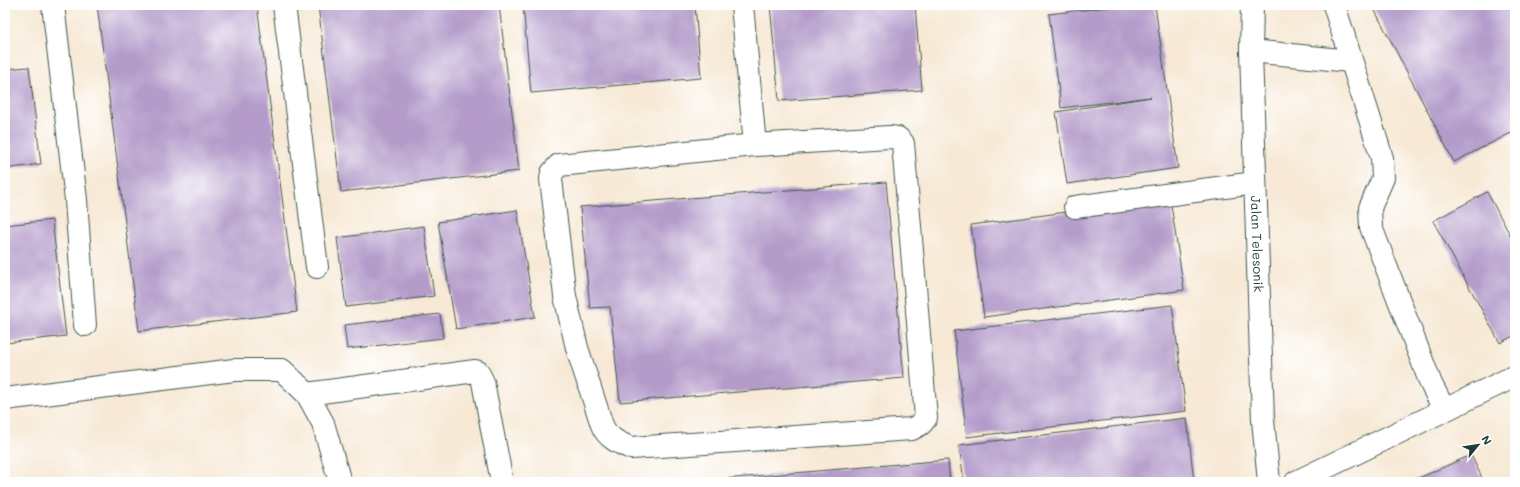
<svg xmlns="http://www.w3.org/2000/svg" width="1520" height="487" font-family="Mali,sans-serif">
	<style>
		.building { fill: #b49bca }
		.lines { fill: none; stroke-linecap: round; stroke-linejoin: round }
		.minor-casing { stroke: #3f574c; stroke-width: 24 }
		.minor { stroke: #fff; stroke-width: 22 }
		.labels { text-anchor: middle; stroke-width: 4; stroke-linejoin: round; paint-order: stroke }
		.street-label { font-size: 13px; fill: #1f3d34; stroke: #fff }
	</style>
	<rect width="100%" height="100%" fill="#fff"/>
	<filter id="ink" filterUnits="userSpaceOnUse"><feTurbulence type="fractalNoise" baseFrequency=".025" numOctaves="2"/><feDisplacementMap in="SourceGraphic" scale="8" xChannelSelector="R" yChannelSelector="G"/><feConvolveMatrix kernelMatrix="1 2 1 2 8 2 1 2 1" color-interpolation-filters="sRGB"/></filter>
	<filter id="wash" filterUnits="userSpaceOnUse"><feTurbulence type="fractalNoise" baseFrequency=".012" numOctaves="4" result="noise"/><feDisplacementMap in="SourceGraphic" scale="16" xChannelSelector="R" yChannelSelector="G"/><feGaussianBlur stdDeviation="0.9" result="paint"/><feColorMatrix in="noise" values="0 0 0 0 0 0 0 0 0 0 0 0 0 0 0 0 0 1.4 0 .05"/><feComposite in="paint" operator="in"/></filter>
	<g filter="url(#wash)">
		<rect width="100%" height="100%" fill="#f7e9d6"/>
		<g id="blocks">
			<g class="building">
				<path d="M 97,5 L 257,5 L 297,312 L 139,331 Z"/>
				<path d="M 318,5 L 499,5 L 519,171 L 341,192 Z"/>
				<path d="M 523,5 L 695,5 L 701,78 L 531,93 Z"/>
				<path d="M 770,5 L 915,5 L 922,90 L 779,101 Z"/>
				<path d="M 1124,5 L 1155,5 L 1178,168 L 1067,184 L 1056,112 L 1151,97 L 1061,108 L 1049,14 Z"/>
				<path d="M 1372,5 L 1515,5 L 1515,131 L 1454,162 Z"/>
				<path d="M 29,67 L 41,164 L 5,169 L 5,69 Z"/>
				<path d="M 886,182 L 904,378 L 620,402 L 610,307 L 590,308 L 580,207 Z"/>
				<path d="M 1487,192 L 1515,244 L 1515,335 L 1500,343 L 1433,221 Z"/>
				<path d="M 1170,198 L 1184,290 L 984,317 L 971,225 Z"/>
				<path d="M 517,210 L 535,317 L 456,329 L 438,222 Z"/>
				<path d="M 52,220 L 66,336 L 5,343 L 5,225 Z"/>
				<path d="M 424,226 L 434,296 L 346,307 L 337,238 Z"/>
				<path d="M 1172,305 L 1186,411 L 967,437 L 954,331 Z"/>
				<path d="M 440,314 L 443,338 L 347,349 L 344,325 Z"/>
				<path d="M 1187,418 L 1194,482 L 964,482 L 959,445 Z"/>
				<path d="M 1471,455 L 1484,482 L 1410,482 Z"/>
				<path d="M 948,460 L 950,482 L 699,482 L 699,481 Z"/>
			</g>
		</g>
	</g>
	<g filter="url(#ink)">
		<use href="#blocks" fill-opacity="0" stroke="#3f574c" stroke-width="1"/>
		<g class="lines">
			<defs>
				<g id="minor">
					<path d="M 53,5 L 76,200 L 85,325"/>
					<path d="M 284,5 L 317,267"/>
					<path d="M 742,5 L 755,145 L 889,137 L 898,138 L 903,143 L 926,418 L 921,424 L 912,429 L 631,448 C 619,443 607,438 602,425 L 577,348 L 565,296 L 551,179 L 552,173 L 559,165 L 755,145"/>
					<path id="s1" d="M 1252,5 L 1251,51 L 1263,420 L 1269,482"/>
					<path d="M 1334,5 L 1382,158 L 1383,178 L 1370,208 L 1371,227 L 1431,384 L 1444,409"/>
					<path d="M 1251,51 L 1350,61"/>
					<path d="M 1075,207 L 1255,183"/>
					<path d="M 307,394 L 323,423 L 340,482"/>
					<path d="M 5,399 L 234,370 L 282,370 L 307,394 L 475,371 L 478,372 L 483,382 L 502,482"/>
					<path d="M 1296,482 L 1515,376"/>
				</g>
			</defs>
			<use href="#minor" class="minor-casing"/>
			<use href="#minor" class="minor"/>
		</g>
	</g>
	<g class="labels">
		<g class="street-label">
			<text dy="5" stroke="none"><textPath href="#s1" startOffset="239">Jalan Telesonik</textPath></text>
		</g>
	</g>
	<rect width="1520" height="487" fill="none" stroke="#fff" stroke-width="20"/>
	<g transform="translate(1478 445) rotate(60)" stroke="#ffffff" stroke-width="3" paint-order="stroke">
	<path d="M0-3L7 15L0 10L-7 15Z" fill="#1f3d34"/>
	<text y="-6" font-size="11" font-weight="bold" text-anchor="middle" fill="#1f3d34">N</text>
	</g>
</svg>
